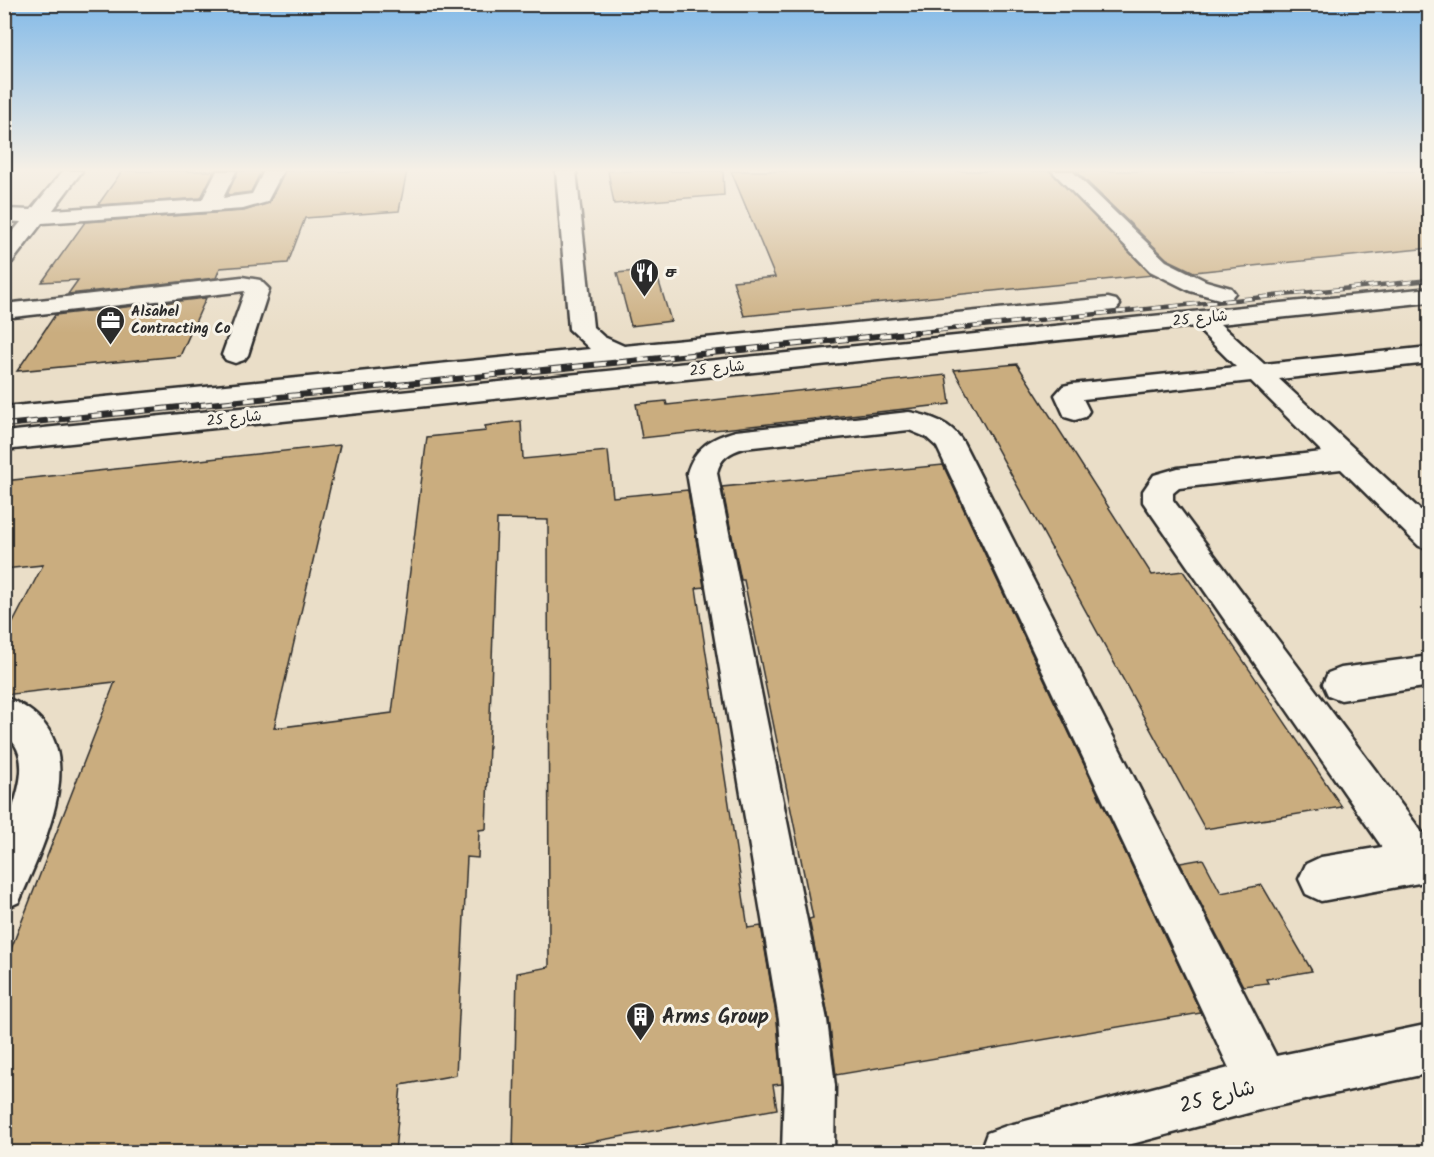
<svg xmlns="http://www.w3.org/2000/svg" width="1434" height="1157" font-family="Kalam,'Playpen Sans Arabic','Noto Sans Tamil',sans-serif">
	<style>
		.building { fill: #caad7f; stroke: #2b2b2b; stroke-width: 1.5 }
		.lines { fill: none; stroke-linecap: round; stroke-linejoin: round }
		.minor-casing { stroke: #2b2b2b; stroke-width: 5 }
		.minor { fill: #f7f3e8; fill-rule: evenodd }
		.rail-far1-casing { stroke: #2b2b2b; stroke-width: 4.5 }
		.rail-casing { stroke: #2b2b2b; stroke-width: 6 }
		.rail-far1 { stroke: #f7f3e8; stroke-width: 3; stroke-dasharray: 9; stroke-linecap: butt }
		.rail { stroke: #f7f3e8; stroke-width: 4; stroke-dasharray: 11; stroke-linecap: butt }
		.labels { text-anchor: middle; stroke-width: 6; stroke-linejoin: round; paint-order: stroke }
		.far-poi-label { font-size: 15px; font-weight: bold; fill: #2b2b2b; stroke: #f7f3e8; text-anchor: start }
		.far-street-label { font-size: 15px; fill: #2b2b2b; stroke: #f7f3e8 }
		.near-poi-label { font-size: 21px; font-weight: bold; fill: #2b2b2b; stroke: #f7f3e8; text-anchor: start }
		.near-street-label { font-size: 21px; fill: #2b2b2b; stroke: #f7f3e8 }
	</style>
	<rect width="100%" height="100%" fill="#eadec8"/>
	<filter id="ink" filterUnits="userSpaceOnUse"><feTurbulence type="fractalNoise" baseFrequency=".0167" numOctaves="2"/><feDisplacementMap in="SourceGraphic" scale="12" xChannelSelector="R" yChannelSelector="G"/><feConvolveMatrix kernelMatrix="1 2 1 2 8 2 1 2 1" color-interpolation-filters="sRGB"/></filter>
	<g filter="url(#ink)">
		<g class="building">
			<path d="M 122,171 L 214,171 L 201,198 L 98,205 Z"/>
			<path d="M 238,171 L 261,171 L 251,192 L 227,195 Z"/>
			<path d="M 285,171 L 407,171 L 399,211 L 305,218 L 288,263 L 220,268 L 216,278 L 68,294 L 78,280 L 42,282 L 85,222 L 244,211 L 269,203 Z"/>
			<path d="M 608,171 L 723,171 L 724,195 L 614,204 Z"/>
			<path d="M 731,171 L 1050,171 L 1153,275 L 744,316 L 733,281 L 775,277 Z"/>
			<path d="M 1076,171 L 1430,171 L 1430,248 L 1194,272 L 1167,259 Z"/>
			<path d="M 655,269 L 671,321 L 631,326 L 617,273 Z"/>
			<path d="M 206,298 L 180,356 L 17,371 L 55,315 Z"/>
			<path d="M 1017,364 L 1152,575 L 1183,571 L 1342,807 L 1205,829 L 954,370 Z"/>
			<path d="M 946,375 L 950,404 L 642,438 L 636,404 L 666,401 L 667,405 Z"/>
			<path d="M 521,421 L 523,459 L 608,451 L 613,497 L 688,490 L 704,587 L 696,588 L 748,928 L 761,926 L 777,1020 L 782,1084 L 773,1085 L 777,1109 L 534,1152 L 513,1152 L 517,973 L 549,967 L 548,520 L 497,519 L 486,829 L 479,830 L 478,858 L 467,857 L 456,1075 L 401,1085 L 395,1152 L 4,1152 L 4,967 L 115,682 L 4,695 L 4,640 L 43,565 L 4,569 L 4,481 L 340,445 L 274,728 L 392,713 L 427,437 L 486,431 L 485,426 Z"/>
			<path d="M 943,465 L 1201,1013 L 836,1075 L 829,1020 L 809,919 L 813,918 L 744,580 L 741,580 L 722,487 Z"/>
			<path d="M 1203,859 L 1221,893 L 1262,885 L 1312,971 L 1266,979 L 1268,983 L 1243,986 L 1180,863 Z"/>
		</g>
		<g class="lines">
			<defs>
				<g id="minor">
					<path d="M 63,171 L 82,171 L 53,210 L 202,200 L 217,171 L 236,171 L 223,198 L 252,194 L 264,171 L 283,171 L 267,202 L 243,209 L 42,223 L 12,262 L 4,263 L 4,242 L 21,222 L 4,221 L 4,209 L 31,210 Z"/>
					<path d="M 556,171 L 576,171 L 593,327 L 604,337 L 624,346 L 1108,298 L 1116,300 L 1120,305 L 1116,310 L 1108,312 L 4,425 L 4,407 L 590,349 L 569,329 Z"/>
					<path d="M 1052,171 L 1072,171 L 1166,261 L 1206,281 L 1231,288 L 1235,293 L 1231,298 L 1223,300 L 1190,291 L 1150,271 Z"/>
					<path d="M 242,277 L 260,280 L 269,289 L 248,355 L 244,360 L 235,363 L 226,360 L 222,355 L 245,291 L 4,318 L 4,304 Z"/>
					<path d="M 1430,288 L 1430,302 L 1220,324 L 1264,364 L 1430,347 L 1430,363 L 1279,379 L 1430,519 L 1430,550 L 1419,546 L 1341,469 L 1179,488 L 1173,493 L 1173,500 L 1427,839 L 1430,839 L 1430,881 L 1321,901 L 1306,894 L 1299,879 L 1306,864 L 1321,857 L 1382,847 L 1143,502 L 1143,491 L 1154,475 L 1178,468 L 1322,452 L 1251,381 L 1083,399 L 1089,411 L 1085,417 L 1075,420 L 1065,417 L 1055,395 L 1063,386 L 1072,384 L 1236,367 L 1195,326 L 4,450 L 4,432 Z"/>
					<path d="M 909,412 C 930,416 951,422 963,442 L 1276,1056 L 1430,1024 L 1430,1073 L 1263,1109 L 1102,1152 L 980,1152 L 987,1133 L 1006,1126 L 1229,1068 L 937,447 L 926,437 L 909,430 L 744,448 C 730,452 720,458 717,473 L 827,1020 L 835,1086 L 834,1152 L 782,1152 L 784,1086 L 779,1020 L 687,473 C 695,447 711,438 736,431 Z"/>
					<path d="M 1430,656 L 1430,686 L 1341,700 L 1328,695 L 1323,684 L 1328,673 L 1341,668 Z"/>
					<path d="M 4,697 C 101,732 47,837 19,902 L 4,909 C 4,888 1,852 5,834 C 12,804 38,757 4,734 Z"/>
				</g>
			</defs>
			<use href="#minor" class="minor-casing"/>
			<use href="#minor" class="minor"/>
			<defs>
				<path id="rail-far1" d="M 902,334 L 1430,280"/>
				<path id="rail" d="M 4,425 L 917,332"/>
			</defs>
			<use href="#rail-far1" class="rail-far1-casing"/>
			<use href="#rail" class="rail-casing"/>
			<use href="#rail-far1" class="rail-far1"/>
			<use href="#rail" class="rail"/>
		</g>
	</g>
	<linearGradient id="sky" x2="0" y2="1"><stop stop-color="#83bae8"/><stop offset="0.51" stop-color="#f6f0e6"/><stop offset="1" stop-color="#f6f0e6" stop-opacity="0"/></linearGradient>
	<rect width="1434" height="333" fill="url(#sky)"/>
	<defs>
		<symbol id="restaurant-pin" viewBox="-11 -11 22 30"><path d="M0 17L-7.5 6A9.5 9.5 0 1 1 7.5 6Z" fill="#2b2b2b" stroke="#f7f3e8"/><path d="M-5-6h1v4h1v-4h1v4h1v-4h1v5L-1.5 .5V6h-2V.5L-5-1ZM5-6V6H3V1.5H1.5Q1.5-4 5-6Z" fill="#fff"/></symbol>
		<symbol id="office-pin" viewBox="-11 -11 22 30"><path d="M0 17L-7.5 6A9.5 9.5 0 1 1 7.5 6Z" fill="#2b2b2b" stroke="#f7f3e8"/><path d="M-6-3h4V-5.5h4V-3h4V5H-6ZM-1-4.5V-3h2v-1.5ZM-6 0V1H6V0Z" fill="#fff"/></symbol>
		<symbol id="building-pin" viewBox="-11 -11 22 30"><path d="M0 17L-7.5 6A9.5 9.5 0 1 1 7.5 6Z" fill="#2b2b2b" stroke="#f7f3e8"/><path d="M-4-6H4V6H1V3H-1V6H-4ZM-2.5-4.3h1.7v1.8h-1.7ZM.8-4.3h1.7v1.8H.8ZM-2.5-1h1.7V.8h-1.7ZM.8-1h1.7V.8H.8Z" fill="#fff"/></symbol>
	</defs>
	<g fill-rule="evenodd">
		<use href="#restaurant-pin" x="628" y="256" width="33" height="45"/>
		<use href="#office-pin" x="94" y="304" width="33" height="45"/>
		<use href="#building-pin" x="624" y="1000" width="33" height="45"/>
	</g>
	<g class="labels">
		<g class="far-poi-label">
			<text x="665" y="277">ச</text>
			<text x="131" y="316">Alsahel<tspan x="131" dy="17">Contracting Co</tspan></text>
		</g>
		<g class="far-street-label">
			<text transform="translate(1200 318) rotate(-6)" y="5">شارع 25</text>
			<text transform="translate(717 368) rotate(-6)" y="5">شارع 25</text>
			<text transform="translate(234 418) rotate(-6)" y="5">شارع 25</text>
		</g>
		<g class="near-poi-label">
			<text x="662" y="1023">Arms Group</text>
		</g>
		<g class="near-street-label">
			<text transform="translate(1217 1096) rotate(-15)" y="7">شارع 25</text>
		</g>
	</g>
	<rect width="1434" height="1157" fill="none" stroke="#f7f3e8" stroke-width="24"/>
	<rect x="12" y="12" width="1410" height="1133" fill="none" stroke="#2b2b2b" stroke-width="2" filter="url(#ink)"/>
</svg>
